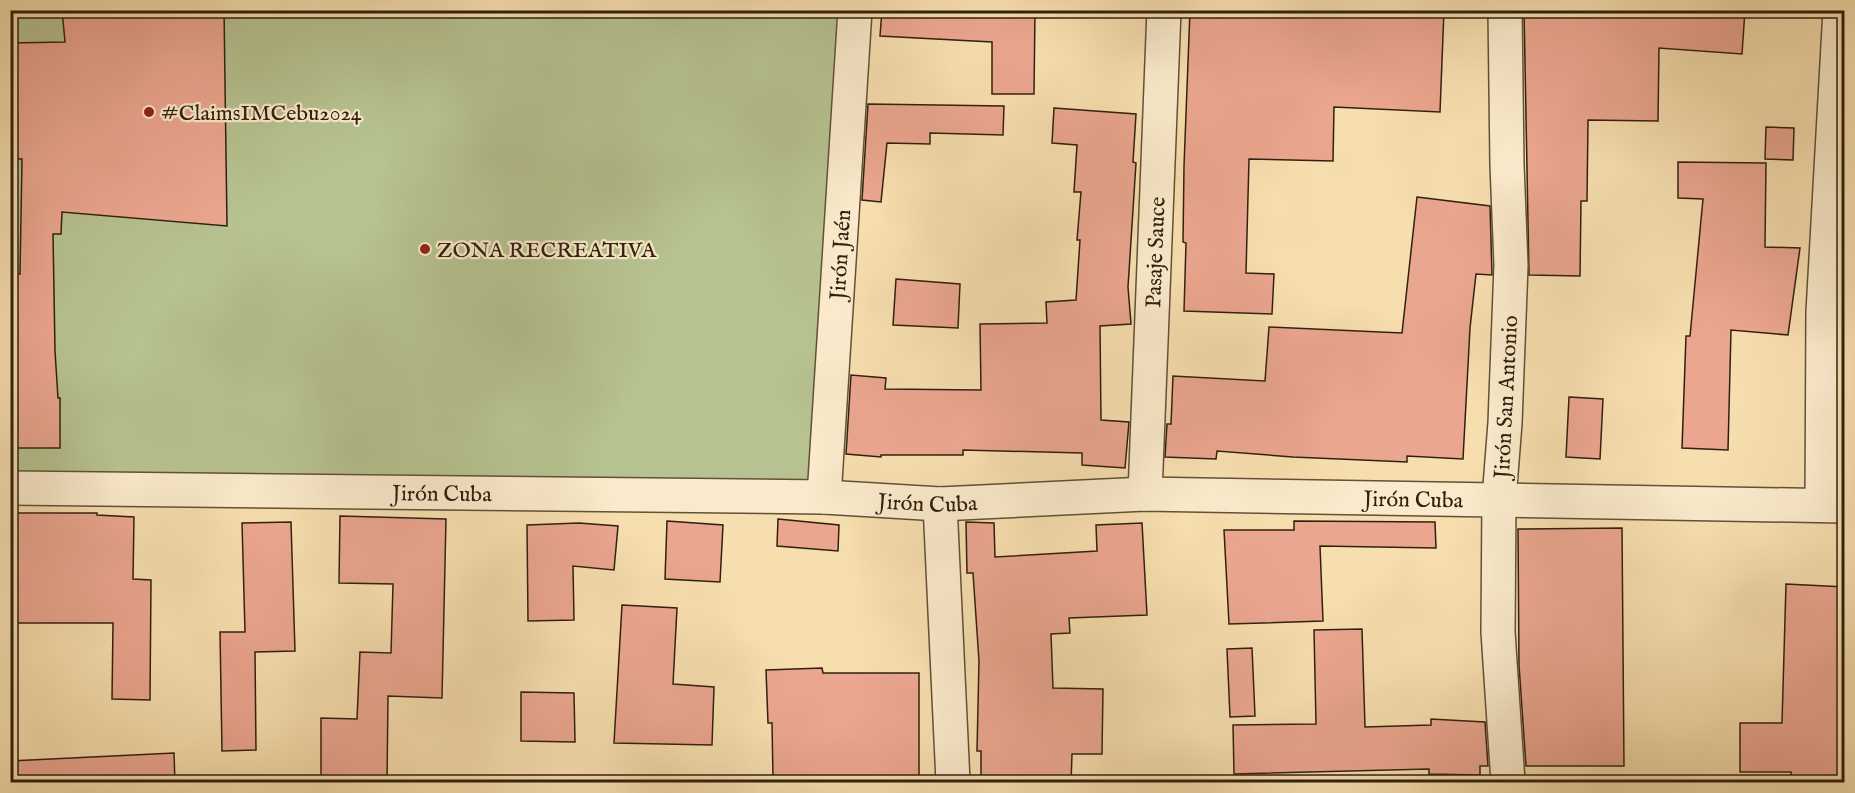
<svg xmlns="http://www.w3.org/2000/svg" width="1855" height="793" font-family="'IM FELL English',serif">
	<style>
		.green { fill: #b6c290; stroke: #737150; stroke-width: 1.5 }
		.building { fill: #eba68f; stroke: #30200f; stroke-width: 1.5 }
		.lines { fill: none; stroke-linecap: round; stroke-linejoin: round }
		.street-casing { stroke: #625037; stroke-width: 36 }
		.street { stroke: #faeacb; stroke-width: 33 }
		.poi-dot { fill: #8f2418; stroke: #faeacb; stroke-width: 2 }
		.labels { text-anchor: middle; stroke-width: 4.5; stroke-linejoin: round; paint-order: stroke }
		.poi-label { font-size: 22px; fill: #30200f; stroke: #faeacb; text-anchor: start }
		.street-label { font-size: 22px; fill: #30200f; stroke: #faeacb }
	</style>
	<rect width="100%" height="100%" fill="#f7deaf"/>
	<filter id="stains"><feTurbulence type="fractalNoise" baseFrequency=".00333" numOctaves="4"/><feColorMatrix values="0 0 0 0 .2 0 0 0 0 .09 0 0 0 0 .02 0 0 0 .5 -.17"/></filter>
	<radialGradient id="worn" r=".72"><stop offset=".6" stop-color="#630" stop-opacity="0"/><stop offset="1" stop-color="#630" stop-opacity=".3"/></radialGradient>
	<path class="green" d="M 11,11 L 855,11 L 824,497 L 11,488 Z"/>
	<g class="building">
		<path d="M 62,10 L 224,10 L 227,226 L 62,212 L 61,234 L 53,234 L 55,351 L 58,398 L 60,398 L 60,448 L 10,448 L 10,274 L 20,274 L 22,159 L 10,159 L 10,43 L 65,42 Z"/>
		<path d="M 882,10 L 1035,10 L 1034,94 L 992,94 L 992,42 L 880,36 Z"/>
		<path d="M 1190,10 L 1444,10 L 1440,112 L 1334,107 L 1333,161 L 1249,159 L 1246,273 L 1274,274 L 1272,314 L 1184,311 L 1186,243 L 1183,242 L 1184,166 Z"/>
		<path d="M 1524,10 L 1745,10 L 1742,54 L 1659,48 L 1658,121 L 1588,120 L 1587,201 L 1581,201 L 1580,276 L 1529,275 Z"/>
		<path d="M 868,104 L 1004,106 L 1003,135 L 930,133 L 930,144 L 887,143 L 881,202 L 862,200 Z"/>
		<path d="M 1054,108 L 1136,114 L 1133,162 L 1136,163 L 1128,287 L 1131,324 L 1100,326 L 1101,420 L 1129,422 L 1125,468 L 1082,465 L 1082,453 L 963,450 L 963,455 L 881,455 L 881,457 L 846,454 L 851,375 L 886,378 L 885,389 L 981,390 L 980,324 L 1047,323 L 1046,302 L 1076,300 L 1080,240 L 1077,240 L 1081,192 L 1074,192 L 1077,145 L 1052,143 Z"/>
		<path d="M 1766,127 L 1794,128 L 1793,160 L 1765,159 Z"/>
		<path d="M 1678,162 L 1766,163 L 1765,247 L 1800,248 L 1788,335 L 1731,330 L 1728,450 L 1682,448 L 1686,336 L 1690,336 L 1703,199 L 1678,198 Z"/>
		<path d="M 1417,197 L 1490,206 L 1492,275 L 1476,274 L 1470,328 L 1463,459 L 1407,456 L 1407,462 L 1293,457 L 1217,451 L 1216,459 L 1165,457 L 1167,424 L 1171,424 L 1173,376 L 1265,381 L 1269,327 L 1402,333 Z"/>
		<path d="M 896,279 L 960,284 L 958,328 L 893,325 Z"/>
		<path d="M 1569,397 L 1603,399 L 1600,459 L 1566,457 Z"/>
		<path d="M 10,513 L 97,513 L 97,515 L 134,517 L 133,579 L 151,580 L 150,700 L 112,699 L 113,623 L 10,623 Z"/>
		<path d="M 340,516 L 446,519 L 442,698 L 388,696 L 387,783 L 321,783 L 321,718 L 357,719 L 360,652 L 391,653 L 393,584 L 339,583 Z"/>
		<path d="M 778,519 L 839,525 L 838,551 L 777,546 Z"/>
		<path d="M 667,521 L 723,525 L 720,582 L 665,579 Z"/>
		<path d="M 1294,521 L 1435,522 L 1436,548 L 1320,546 L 1323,621 L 1229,624 L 1224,530 L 1294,530 Z"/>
		<path d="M 291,522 L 295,651 L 255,652 L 256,750 L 222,751 L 220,632 L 245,632 L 242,523 Z"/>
		<path d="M 966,522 L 994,523 L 995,557 L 1097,551 L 1096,525 L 1142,523 L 1147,615 L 1069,618 L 1070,633 L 1051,634 L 1053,688 L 1103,689 L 1102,754 L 1072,754 L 1071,783 L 981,783 L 981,751 L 977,751 L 979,661 L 973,573 L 967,573 Z"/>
		<path d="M 579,523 L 618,526 L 614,570 L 573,566 L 574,620 L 528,621 L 527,525 Z"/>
		<path d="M 1622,528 L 1624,766 L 1526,766 L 1519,665 L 1518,529 Z"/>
		<path d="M 1786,584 L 1845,587 L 1845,783 L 1791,783 L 1791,772 L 1740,772 L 1740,723 L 1782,723 Z"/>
		<path d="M 622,605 L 677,608 L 673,684 L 714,687 L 712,745 L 614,743 Z"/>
		<path d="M 1362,629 L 1365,727 L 1431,725 L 1431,719 L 1485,722 L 1488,766 L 1480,766 L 1480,775 L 1429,774 L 1429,769 L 1234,774 L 1233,725 L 1316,724 L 1314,630 Z"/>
		<path d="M 1252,648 L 1255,716 L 1230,717 L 1227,649 Z"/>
		<path d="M 822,668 L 823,673 L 919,673 L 919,780 L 805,776 L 805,777 L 773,778 L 772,723 L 768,723 L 766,670 Z"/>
		<path d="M 521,692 L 574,693 L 575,742 L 521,741 Z"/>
		<path d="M 174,753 L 175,783 L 11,783 L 10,761 Z"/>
	</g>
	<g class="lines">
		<defs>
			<g id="street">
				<path d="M 1505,10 L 1507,165 L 1511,265 L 1505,423 L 1499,499 L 1498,632 L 1508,782"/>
				<path id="s1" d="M 10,488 L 824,497 L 940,504 L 1145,494 L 1844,506"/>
				<path id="s2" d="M 1145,494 L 1164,10"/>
				<path id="s3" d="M 824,497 L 855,10"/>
				<path d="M 940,504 L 953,782"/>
				<path d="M 1822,505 L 1823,312 L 1840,10"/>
			</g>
		</defs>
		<use href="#street" class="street-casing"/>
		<use href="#street" class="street"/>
	</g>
	<g class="poi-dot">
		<circle cx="149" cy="112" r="6"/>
		<circle cx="425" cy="249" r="6"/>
	</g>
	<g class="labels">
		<g class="poi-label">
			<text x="161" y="120">#ClaimsIMCebu2024</text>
			<text x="437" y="257">ZONA RECREATIVA</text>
		</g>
		<g class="street-label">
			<text dy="8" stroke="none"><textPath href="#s2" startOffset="242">Pasaje Sauce</textPath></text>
			<text dy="8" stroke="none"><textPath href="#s3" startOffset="243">Jirón Jaén</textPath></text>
			<text transform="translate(1505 397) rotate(-87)" y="8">Jirón San Antonio</text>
			<text dy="8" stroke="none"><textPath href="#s1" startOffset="432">Jirón Cuba</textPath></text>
			<text dy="8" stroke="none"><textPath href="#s1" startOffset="1404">Jirón Cuba</textPath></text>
			<text dy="8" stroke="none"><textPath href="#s1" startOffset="918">Jirón Cuba</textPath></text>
		</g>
	</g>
	<rect width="1855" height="793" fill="none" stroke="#f7deaf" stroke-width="36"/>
	<rect x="12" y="12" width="1831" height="769" fill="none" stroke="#30200f" stroke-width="3"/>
	<rect x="18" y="18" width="1819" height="757" fill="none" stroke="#30200f" stroke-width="1.5"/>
	<rect width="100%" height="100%" filter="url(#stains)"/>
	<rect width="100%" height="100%" fill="url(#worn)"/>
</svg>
